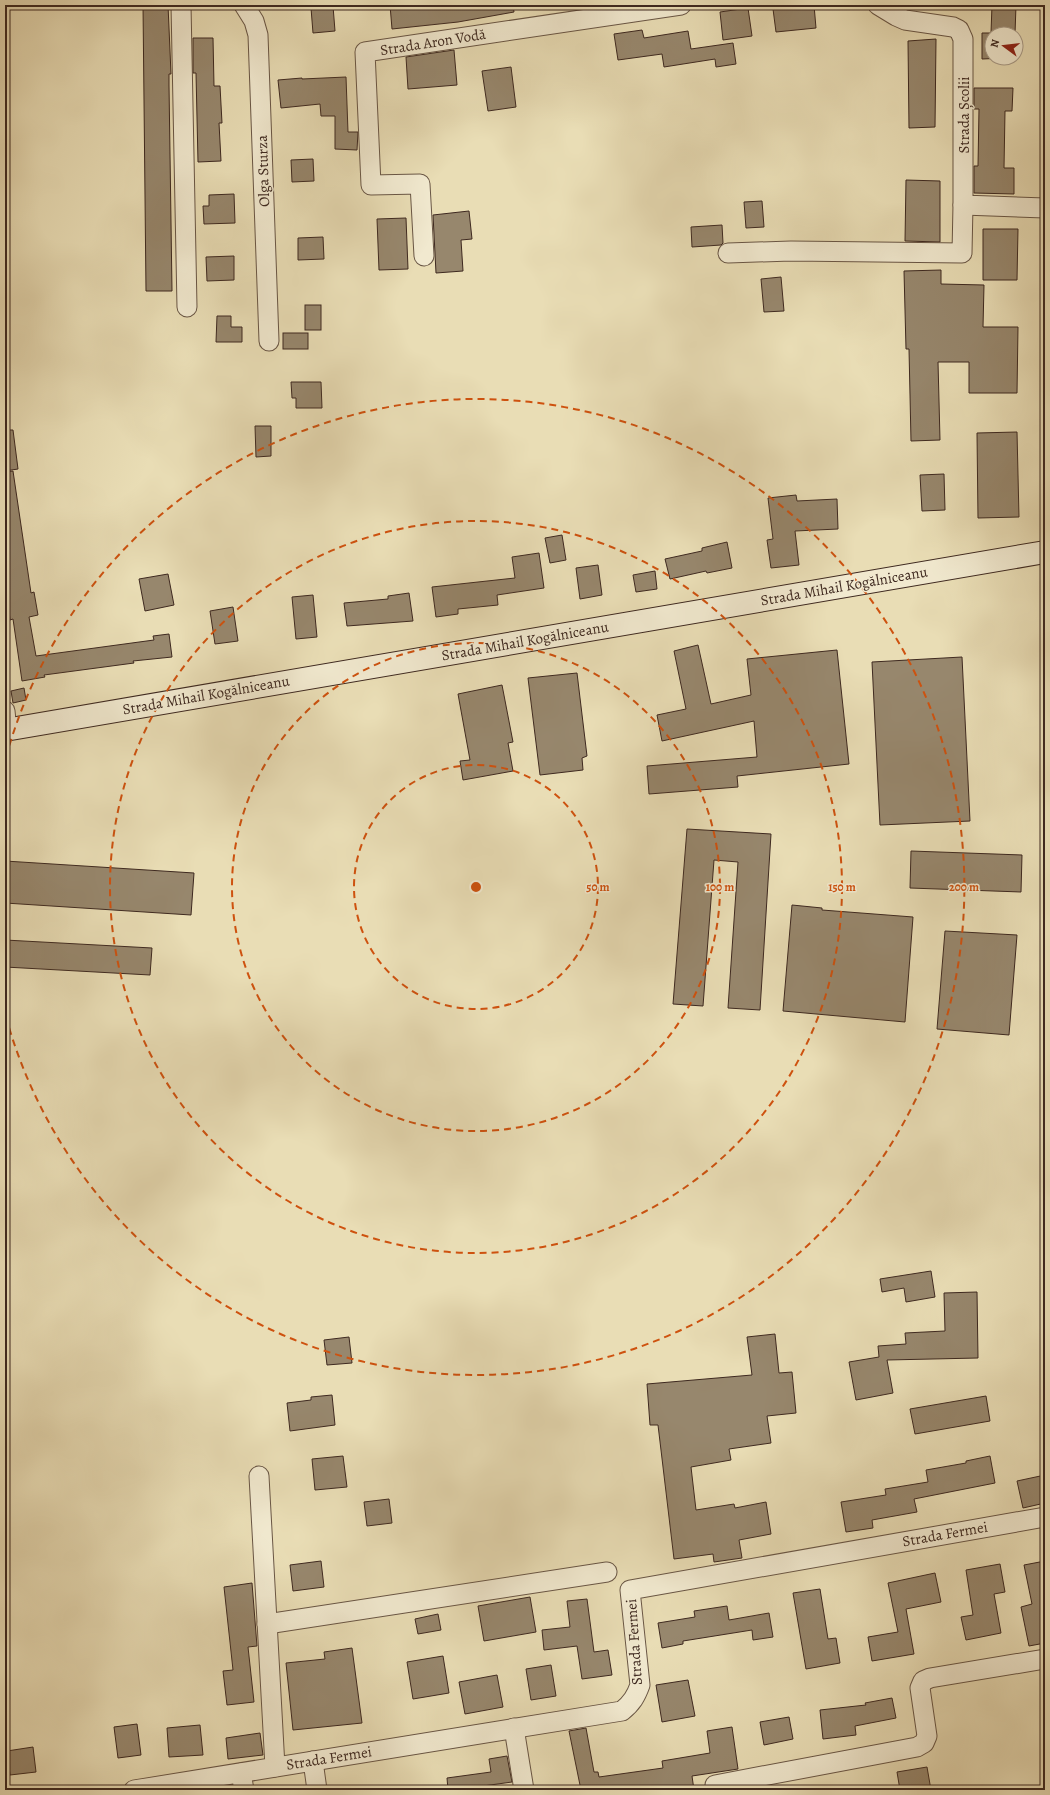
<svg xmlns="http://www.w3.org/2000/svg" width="1050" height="1795" font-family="Alegreya,serif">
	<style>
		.building { fill: #97876d; stroke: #3e2920 }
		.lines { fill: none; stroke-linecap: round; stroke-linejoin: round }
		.street-casing { stroke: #695645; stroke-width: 21 }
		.secondary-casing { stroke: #3e2920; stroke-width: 24 }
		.street { stroke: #f1e9cf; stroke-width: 19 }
		.secondary { stroke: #f1e9cf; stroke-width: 22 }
		.ring { fill: none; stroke: #ce520f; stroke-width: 2; stroke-dasharray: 7 5 }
		.labels { text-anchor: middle; stroke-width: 3; stroke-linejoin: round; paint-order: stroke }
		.street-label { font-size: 15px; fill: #3e2920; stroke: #f1e9cf }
		.centre { fill: #ce520f; stroke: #f1e9cf; stroke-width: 2 }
		.ring-label { font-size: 12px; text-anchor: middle; font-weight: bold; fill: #ce520f; stroke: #f1e9cf; stroke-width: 3; stroke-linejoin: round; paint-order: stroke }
	</style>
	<rect width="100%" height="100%" fill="#e9ddb5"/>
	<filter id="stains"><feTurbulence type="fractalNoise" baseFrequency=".005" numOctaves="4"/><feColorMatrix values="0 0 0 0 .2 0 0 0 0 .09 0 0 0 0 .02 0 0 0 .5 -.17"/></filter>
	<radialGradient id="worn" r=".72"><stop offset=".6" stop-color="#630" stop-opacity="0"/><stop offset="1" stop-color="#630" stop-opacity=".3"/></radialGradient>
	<g class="building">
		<path d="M 143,5 L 168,5 L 171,74 L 169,74 L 169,85 L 172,291 L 146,291 Z"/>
		<path d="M 390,5 L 513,5 L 514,12 L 458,22 L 392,29 Z"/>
		<path d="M 806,5 L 814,5 L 816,28 L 776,32 L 773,9 Z"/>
		<path d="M 992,5 L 1016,5 L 1015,34 L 992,34 L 992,58 L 1006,58 L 982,59 L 982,33 L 991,33 Z"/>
		<path d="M 333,6 L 335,31 L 313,33 L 311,8 Z"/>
		<path d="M 748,8 L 752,36 L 723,40 L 720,12 Z"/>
		<path d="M 642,30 L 644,38 L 688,31 L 691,49 L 733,43 L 736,64 L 716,67 L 715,59 L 664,67 L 662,54 L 618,60 L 614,34 Z"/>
		<path d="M 193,38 L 213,38 L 214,86 L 220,86 L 222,123 L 219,123 L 221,161 L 198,162 L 196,73 L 193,73 Z"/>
		<path d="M 936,39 L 935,127 L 909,128 L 908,41 Z"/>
		<path d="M 454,50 L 457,85 L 408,89 L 406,57 Z"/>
		<path d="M 511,67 L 516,107 L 488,111 L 482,71 Z"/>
		<path d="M 346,77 L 348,132 L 358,132 L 357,150 L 335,149 L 335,116 L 321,116 L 320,104 L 281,108 L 278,80 L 302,78 L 302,79 Z"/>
		<path d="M 974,88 L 1013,88 L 1012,111 L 1005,111 L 1004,168 L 1014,168 L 1014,194 L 974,193 L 974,166 L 978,166 L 979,109 L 974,109 Z"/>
		<path d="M 313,159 L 314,181 L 292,182 L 291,160 Z"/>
		<path d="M 906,180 L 940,181 L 940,242 L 905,241 Z"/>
		<path d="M 234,194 L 235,223 L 204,224 L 203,206 L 209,206 L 209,195 Z"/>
		<path d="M 762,201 L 764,227 L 746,228 L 744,202 Z"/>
		<path d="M 469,211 L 472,239 L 461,240 L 463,271 L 436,273 L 433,215 Z"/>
		<path d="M 406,218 L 408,269 L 379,270 L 377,219 Z"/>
		<path d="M 722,225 L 723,243 L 721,245 L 692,247 L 691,227 Z"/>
		<path d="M 983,229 L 1018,229 L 1017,280 L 983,280 Z"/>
		<path d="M 323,237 L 324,259 L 298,260 L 298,238 Z"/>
		<path d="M 234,256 L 234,280 L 207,281 L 206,257 Z"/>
		<path d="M 941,270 L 941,284 L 984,285 L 983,327 L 1018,327 L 1017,393 L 969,393 L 969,362 L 938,362 L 940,440 L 911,441 L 909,349 L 906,349 L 904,271 Z"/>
		<path d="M 781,277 L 784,311 L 764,312 L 761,279 Z"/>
		<rect x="305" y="305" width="16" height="25"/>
		<path d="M 217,316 L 231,316 L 231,327 L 242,327 L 242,342 L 216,342 Z"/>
		<rect x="283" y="333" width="25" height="16"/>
		<path d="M 291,382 L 321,382 L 322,408 L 296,408 L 296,398 L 292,398 Z"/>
		<path d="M 255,426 L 271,426 L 271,456 L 256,457 Z"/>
		<path d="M 5,430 L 13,430 L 18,469 L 5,471 Z"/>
		<path d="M 1017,432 L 1019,517 L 978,518 L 977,433 Z"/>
		<path d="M 13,471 L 31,593 L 34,592 L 38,615 L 29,617 L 36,656 L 154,640 L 153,636 L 169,634 L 172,657 L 133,661 L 134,663 L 44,675 L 45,677 L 22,681 L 13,619 L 10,620 L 5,572 L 5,472 Z"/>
		<path d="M 944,474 L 945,510 L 922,511 L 920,475 Z"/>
		<path d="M 796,495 L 797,501 L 837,499 L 838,529 L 795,531 L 799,565 L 771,568 L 767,540 L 773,539 L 768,498 Z"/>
		<path d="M 562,535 L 566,560 L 550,563 L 545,538 Z"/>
		<path d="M 727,542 L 732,568 L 707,573 L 706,571 L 670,579 L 665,559 L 702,551 L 702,548 Z"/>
		<path d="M 539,553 L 544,588 L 497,595 L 498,605 L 458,609 L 458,614 L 436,617 L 432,587 L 515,578 L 512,557 Z"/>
		<path d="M 598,565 L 602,595 L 580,599 L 576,568 Z"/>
		<path d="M 655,571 L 657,589 L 636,592 L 633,575 Z"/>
		<path d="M 168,574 L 174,605 L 145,611 L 139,579 Z"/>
		<path d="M 409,593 L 413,621 L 347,626 L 344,603 L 388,599 L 388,596 Z"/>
		<path d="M 313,595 L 317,637 L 296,639 L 292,597 Z"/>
		<path d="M 233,607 L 238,641 L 215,644 L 210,611 Z"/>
		<path d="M 698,645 L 711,704 L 751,695 L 747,659 L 837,650 L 849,764 L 737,776 L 738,787 L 649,794 L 647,766 L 757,757 L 754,721 L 662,741 L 657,715 L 686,709 L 674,651 Z"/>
		<path d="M 962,657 L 970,821 L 880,825 L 872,662 Z"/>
		<path d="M 577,673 L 587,756 L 582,758 L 583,770 L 540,775 L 528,678 Z"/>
		<path d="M 502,685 L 513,742 L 508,743 L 513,771 L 463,780 L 460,761 L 470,760 L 458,694 Z"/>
		<path d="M 24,688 L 26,700 L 13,703 L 11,691 Z"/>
		<path d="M 687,829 L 771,834 L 760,1010 L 728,1008 L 738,862 L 714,860 L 703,1006 L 673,1004 Z"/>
		<path d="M 911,851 L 1022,855 L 1021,892 L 910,888 Z"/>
		<path d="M 5,861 L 194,873 L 191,915 L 5,903 Z"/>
		<path d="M 792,905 L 822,908 L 822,910 L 913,917 L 905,1022 L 783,1011 Z"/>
		<path d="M 945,931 L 1017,935 L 1009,1035 L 937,1029 Z"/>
		<path d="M 5,940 L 152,948 L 150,975 L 5,967 Z"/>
		<path d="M 931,1271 L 935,1297 L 906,1302 L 904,1288 L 882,1292 L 880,1279 Z"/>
		<path d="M 977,1292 L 978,1358 L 887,1360 L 893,1393 L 856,1400 L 849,1362 L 879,1357 L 878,1346 L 906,1344 L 905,1333 L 945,1331 L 944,1293 Z"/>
		<path d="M 775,1334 L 779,1373 L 792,1372 L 796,1413 L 767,1416 L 771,1443 L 729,1449 L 731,1460 L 691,1467 L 696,1510 L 734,1504 L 735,1508 L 766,1502 L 771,1534 L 739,1540 L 742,1558 L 714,1562 L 713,1554 L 674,1559 L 658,1425 L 650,1425 L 647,1384 L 752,1375 L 747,1337 Z"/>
		<path d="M 349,1337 L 352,1363 L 327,1365 L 324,1340 Z"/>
		<path d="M 332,1395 L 335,1425 L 290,1431 L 287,1403 L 311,1400 L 311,1397 Z"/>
		<path d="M 986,1396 L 990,1421 L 915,1434 L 910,1409 Z"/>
		<path d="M 343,1456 L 347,1487 L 315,1490 L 312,1459 Z"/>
		<path d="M 990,1456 L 995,1483 L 914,1499 L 917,1512 L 872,1520 L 873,1528 L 846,1532 L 841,1502 L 886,1495 L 885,1489 L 928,1482 L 926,1470 L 966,1463 L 966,1461 Z"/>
		<path d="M 1045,1475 L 1045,1503 L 1023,1508 L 1017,1481 Z"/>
		<path d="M 389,1499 L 392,1523 L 367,1526 L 364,1502 Z"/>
		<path d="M 321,1561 L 324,1587 L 293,1591 L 290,1565 Z"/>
		<path d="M 1045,1561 L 1045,1643 L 1029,1646 L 1021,1607 L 1032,1604 L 1024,1565 Z"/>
		<path d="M 1000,1564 L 1005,1592 L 994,1594 L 1001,1633 L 966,1640 L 961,1617 L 973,1615 L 966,1570 Z"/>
		<path d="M 935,1573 L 941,1602 L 906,1609 L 914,1654 L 872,1661 L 868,1637 L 898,1632 L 888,1583 Z"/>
		<path d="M 252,1583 L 257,1646 L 248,1647 L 254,1702 L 227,1705 L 223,1671 L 233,1670 L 224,1587 Z"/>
		<path d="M 820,1589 L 828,1639 L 836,1638 L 840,1663 L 806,1669 L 793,1593 Z"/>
		<path d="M 530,1597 L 536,1632 L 484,1641 L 478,1606 Z"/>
		<path d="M 587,1599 L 594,1652 L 608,1650 L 612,1675 L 582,1679 L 577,1646 L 544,1650 L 542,1630 L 570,1627 L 567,1601 Z"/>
		<path d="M 727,1606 L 729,1620 L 769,1613 L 773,1637 L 753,1640 L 752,1630 L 683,1641 L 683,1644 L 662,1648 L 658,1623 L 695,1617 L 694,1611 Z"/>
		<path d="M 438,1614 L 441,1630 L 418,1634 L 415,1619 Z"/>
		<path d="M 352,1648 L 362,1723 L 293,1730 L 286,1663 L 325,1659 L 324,1652 Z"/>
		<path d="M 443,1656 L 449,1693 L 413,1699 L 407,1662 Z"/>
		<path d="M 551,1665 L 556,1696 L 531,1700 L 526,1669 Z"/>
		<path d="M 497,1675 L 503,1707 L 465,1714 L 459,1682 Z"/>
		<path d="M 688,1680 L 695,1716 L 662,1722 L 656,1685 Z"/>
		<path d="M 892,1698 L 896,1718 L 855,1726 L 856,1735 L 823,1739 L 820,1710 L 866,1705 L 865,1703 Z"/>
		<path d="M 789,1717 L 793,1739 L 764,1745 L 760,1722 Z"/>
		<path d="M 137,1724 L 141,1755 L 118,1758 L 114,1727 Z"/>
		<path d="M 200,1725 L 203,1755 L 169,1757 L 167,1728 Z"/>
		<path d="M 732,1727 L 738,1769 L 692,1776 L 694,1790 L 581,1790 L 569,1731 L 586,1728 L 594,1772 L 598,1772 L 599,1777 L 663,1768 L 662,1761 L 710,1753 L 707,1731 Z"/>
		<path d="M 260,1733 L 263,1755 L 228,1759 L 226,1738 Z"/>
		<path d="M 33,1747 L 36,1772 L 10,1775 L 7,1751 Z"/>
		<path d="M 507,1756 L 512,1782 L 476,1787 L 476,1790 L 448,1790 L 447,1778 L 491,1772 L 489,1759 Z"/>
		<path d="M 927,1767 L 931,1790 L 900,1790 L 897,1772 Z"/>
	</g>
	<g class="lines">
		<defs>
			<g id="street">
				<path d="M 181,5 L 187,307"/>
				<path d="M 244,5 L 254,21 L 258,35 L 269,341"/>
				<path d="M 878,5 L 896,16 L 905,20 L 953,27 L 959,30 L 963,39 L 963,205 L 1045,208"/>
				<path d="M 728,253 L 791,251 L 962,253 L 963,205"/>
				<path d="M 424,256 L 420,184 L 371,185 L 365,52 L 681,5"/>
				<path d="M 5,711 L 7,730"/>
				<path d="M 259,1476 L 275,1767"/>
				<path d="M 267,1624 L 607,1572"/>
				<path d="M 514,1728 L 524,1790"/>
				<path d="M 313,1761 L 317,1790"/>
				<path d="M 241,1773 L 244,1790"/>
				<path d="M 715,1785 L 917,1747 L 924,1743 L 927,1736 L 920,1688 L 923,1681 L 930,1678 L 1045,1659"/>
				<path d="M 134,1790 L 622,1711 C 632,1703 636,1696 640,1685 L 630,1590 L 1045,1517"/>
			</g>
			<path id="secondary" d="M 5,730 L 1045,552"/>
		</defs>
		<use href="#street" class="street-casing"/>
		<use href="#secondary" class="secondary-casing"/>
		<use href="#street" class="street"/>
		<use href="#secondary" class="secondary"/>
	</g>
	<g class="ring">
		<circle cx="476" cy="887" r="122"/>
		<circle cx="476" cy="887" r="244"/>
		<circle cx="476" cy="887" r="366"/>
		<path d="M6 757A488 488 0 1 1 6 1017"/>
	</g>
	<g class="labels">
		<g class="street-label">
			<text transform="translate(433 42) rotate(-9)" y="5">Strada Aron Vodă</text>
			<text transform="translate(964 115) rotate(-90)" y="5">Strada Școlii</text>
			<text transform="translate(263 171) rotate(-92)" y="5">Olga Sturza</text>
			<text transform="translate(844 586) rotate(-10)" y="5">Strada Mihail Kogălniceanu</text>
			<text transform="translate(525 641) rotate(-10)" y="5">Strada Mihail Kogălniceanu</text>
			<text transform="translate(206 695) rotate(-10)" y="5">Strada Mihail Kogălniceanu</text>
			<text transform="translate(945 1534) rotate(-10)" y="5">Strada Fermei</text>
			<text transform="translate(634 1642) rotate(-94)" y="5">Strada Fermei</text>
			<text transform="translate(329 1758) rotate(-9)" y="5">Strada Fermei</text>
		</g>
	</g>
	<circle cx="476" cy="887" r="6" class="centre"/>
	<g class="ring-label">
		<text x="598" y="891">50 m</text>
		<text x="720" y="891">100 m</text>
		<text x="842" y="891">150 m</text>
		<text x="964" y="891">200 m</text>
	</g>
	<rect width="1050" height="1795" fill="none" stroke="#e9ddb5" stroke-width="20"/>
	<rect x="6" y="6" width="1038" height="1783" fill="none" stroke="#3e2920" stroke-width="2"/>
	<rect x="10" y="10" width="1030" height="1775" fill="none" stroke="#3e2920"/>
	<g transform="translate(1004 46) rotate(285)"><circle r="19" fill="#f1e9cf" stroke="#a99c89"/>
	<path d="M0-3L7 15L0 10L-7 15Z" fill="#8f2418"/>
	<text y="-6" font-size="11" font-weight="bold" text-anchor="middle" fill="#3e2920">N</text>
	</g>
	<rect width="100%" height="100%" filter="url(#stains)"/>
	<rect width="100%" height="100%" fill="url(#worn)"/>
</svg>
